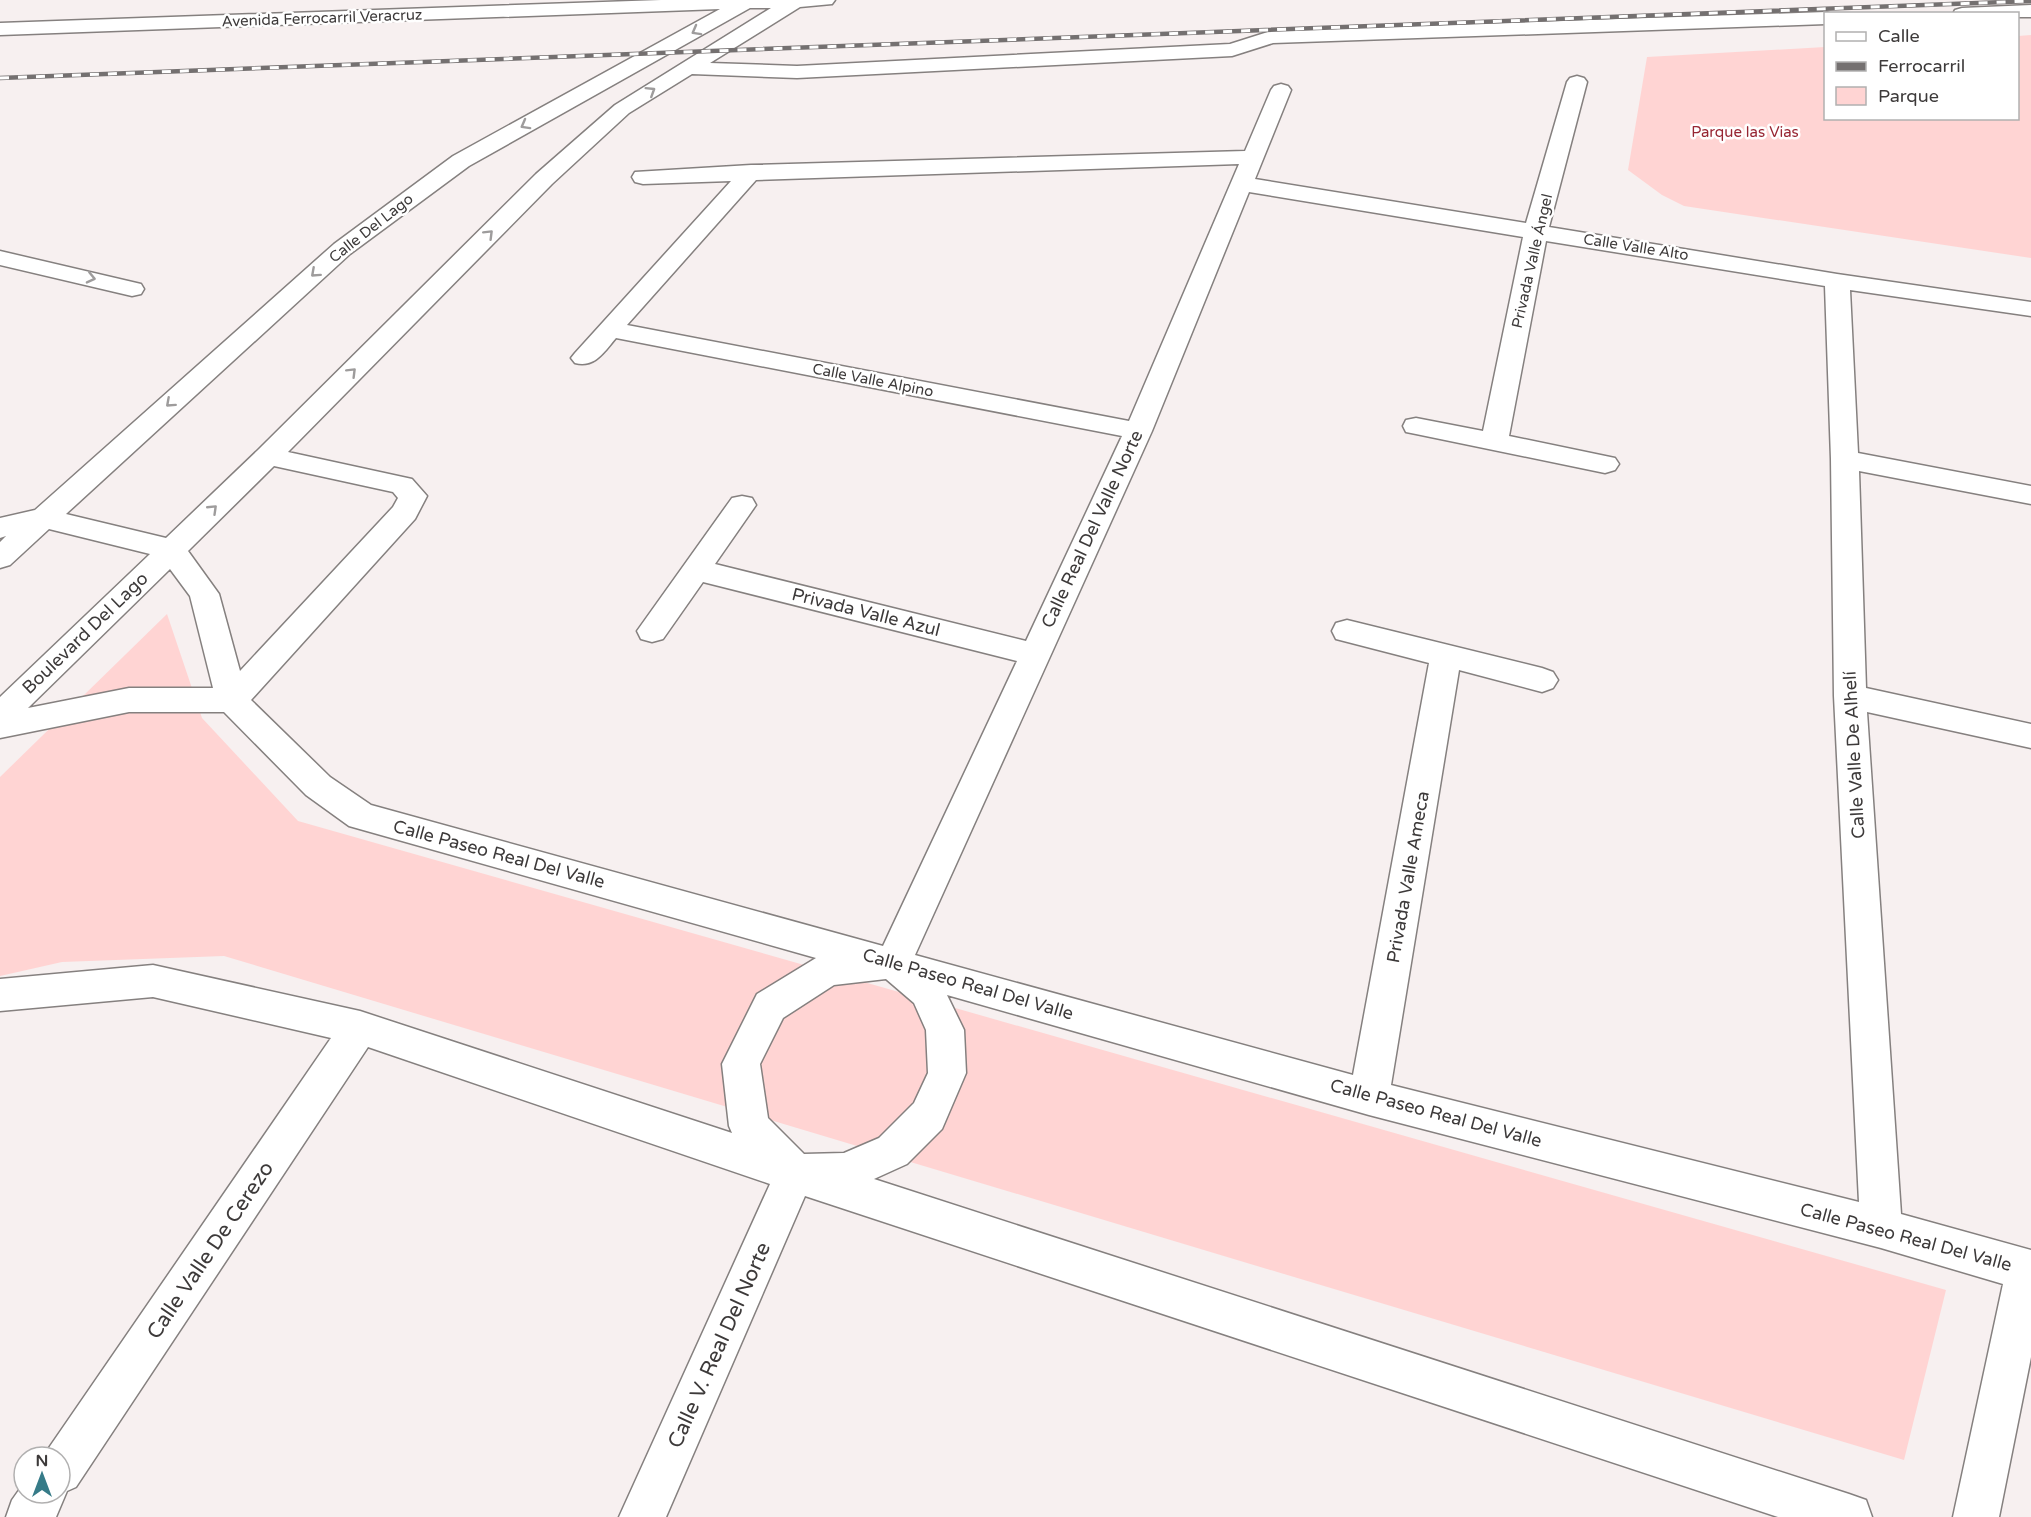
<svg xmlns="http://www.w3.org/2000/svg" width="2031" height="1517" font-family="'Varela Round',sans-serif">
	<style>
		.green { fill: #ffd4d3 }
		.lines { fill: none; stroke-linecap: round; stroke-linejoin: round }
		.minor-casing { stroke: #85807f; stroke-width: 3 }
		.minor { fill: #fff; fill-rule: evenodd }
		.rail-casing { stroke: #747070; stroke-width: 4.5 }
		.rail { stroke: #fff; stroke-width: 3; stroke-dasharray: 9; stroke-linecap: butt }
		.oneway { stroke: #9e9c9c }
		.labels { text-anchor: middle; stroke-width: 5; stroke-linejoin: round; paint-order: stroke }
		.far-street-label { font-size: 15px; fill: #3d3a3a; stroke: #fff }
		.far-park-label { font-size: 15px; fill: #972633; stroke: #fff }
		.street-label { font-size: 18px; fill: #3d3a3a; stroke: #fff }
		.near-street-label { font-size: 21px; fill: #3d3a3a; stroke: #fff }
	</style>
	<rect width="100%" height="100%" fill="#f7f0f0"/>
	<g class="green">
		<path d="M 2031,35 L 2031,258 L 1684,206 L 1662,195 L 1628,170 L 1647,57 L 1825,47 L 1826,118 L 2018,118 L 2018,36 Z"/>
		<path d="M 167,614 L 202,718 L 298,821 L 1946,1290 L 1904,1460 L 224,956 L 62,962 L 0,976 L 0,777 Z"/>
	</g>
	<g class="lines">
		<defs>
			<g id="minor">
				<path d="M 661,0 L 835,0 L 832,4 L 800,7 L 710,63 L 797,66 L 1230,44 L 1271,31 L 1826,12 L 1831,14 L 1826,14 L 1826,24 L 1273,43 L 1232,56 L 797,78 L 692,74 L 629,113 L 552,184 L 288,452 L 412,479 L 427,496 L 415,519 L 251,700 L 330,777 L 371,805 L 883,946 L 1017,661 L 703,582 L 663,639 L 652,642 L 641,639 L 637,631 L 732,498 L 742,496 L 752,498 L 756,505 L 715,564 L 1026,641 L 1122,436 L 616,338 C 604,352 595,368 575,363 L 571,358 L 575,353 L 731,181 L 643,184 L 635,182 L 632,177 L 635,172 L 751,165 L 1245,151 L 1271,90 L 1274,86 L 1281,84 L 1288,86 L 1291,90 L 1255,179 L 1526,223 L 1567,82 L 1570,78 L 1577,76 L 1584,78 L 1587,82 L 1549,227 L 1837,274 L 2031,302 L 2031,316 L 1850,290 L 1858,453 L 2031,486 L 2031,504 L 1859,471 L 1866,688 L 2031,724 L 2031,748 L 1867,712 L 1901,1214 L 2031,1250 L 2031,1357 L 1999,1517 L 1953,1517 L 2003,1284 L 1881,1248 L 1369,1115 L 947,995 L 964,1030 L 966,1073 L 942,1129 L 907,1164 L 874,1179 L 1849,1494 L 1866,1500 L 1872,1517 L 1778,1517 L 805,1196 L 666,1517 L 619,1517 L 770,1184 L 368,1047 L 76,1487 L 67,1491 L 56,1517 L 6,1517 L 12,1500 L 24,1483 L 24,1493 L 60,1493 L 60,1457 L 43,1457 L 44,1455 L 331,1038 L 153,997 L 0,1011 L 0,979 L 153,965 L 360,1011 L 732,1133 L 729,1126 L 722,1064 L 757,994 L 816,958 L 349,826 L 306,795 L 224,712 L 129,712 L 0,738 L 0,697 L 150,554 L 49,529 L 10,565 L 0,568 L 0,542 L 6,536 L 0,538 L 0,518 L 35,510 L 334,244 L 453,156 L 720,9 L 0,35 L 0,23 ZM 750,8 L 771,8 L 615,105 L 536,174 L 258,450 L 166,538 L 66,514 L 350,254 L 469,166 ZM 1239,164 L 1129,421 L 627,325 L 756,180 ZM 1249,192 L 1523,237 L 1483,431 L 1416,418 L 1406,420 L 1403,426 L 1406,432 L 1416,434 L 1605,473 L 1615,470 L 1619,464 L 1615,458 L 1509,436 L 1546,241 L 1825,286 L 1831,459 L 1834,696 L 1859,1202 L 1391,1085 L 1459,670 L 1542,692 L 1553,688 L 1558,680 L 1553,672 L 1542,668 L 1347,620 L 1336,623 L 1332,631 L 1336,639 L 1429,663 L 1353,1075 L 915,955 L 1152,431 ZM 274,466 L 393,492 L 398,498 L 393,507 L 240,671 L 219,594 L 188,551 ZM 170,569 L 190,596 L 213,688 L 129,688 L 28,708 ZM 886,979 L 914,1003 L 926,1030 L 928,1073 L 914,1103 L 879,1138 L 844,1153 L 804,1154 L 768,1118 L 760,1064 L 783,1018 L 834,985 Z"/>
				<path d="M 2031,5 L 2031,17 L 2018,17 L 2018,14 L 1953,14 L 1955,10 L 1962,8 Z"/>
				<path d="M 0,251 L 141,284 L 144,289 L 141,294 L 132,296 L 0,265 Z"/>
			</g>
		</defs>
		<use href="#minor" class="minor-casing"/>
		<use href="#minor" class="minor"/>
		<defs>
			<path id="rail" d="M 0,78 L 2031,1"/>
		</defs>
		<use href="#rail" class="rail-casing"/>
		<use href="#rail" class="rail"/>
	</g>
	<defs><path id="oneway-chevron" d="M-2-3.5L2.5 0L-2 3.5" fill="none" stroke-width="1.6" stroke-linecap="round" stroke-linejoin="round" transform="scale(1.5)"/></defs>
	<g class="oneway">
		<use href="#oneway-chevron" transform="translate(696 31) rotate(151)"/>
		<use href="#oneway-chevron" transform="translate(651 91) rotate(-32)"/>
		<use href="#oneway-chevron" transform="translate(525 125) rotate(151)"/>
		<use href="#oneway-chevron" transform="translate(489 234) rotate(-45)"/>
		<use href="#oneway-chevron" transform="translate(315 273) rotate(138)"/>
		<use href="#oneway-chevron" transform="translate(91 278) rotate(13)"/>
		<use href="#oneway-chevron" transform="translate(352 372) rotate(-45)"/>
		<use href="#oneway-chevron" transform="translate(170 403) rotate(138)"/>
		<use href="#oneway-chevron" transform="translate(213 509) rotate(-44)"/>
	</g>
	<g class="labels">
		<g class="far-street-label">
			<text transform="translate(322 18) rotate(-2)" y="5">Avenida Ferrocarril Veracruz</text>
			<text transform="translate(371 228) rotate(-38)" y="5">Calle Del Lago</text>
			<text transform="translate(1636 247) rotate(9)" y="5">Calle Valle Alto</text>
			<text transform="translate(1532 261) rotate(-77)" y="5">Privada Valle Ángel</text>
			<text transform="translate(873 380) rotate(11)" y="5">Calle Valle Alpino</text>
		</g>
		<g class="far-park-label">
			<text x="1745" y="137">Parque las Vias</text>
		</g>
		<g class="street-label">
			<text transform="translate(1092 529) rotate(-65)" y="6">Calle Real Del Valle Norte</text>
			<text transform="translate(866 612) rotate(14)" y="6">Privada Valle Azul</text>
			<text transform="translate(85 633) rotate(-44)" y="6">Boulevard Del Lago</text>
			<text transform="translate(1854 755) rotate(-93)" y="6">Calle Valle De Alhelí</text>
			<text transform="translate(499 854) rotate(15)" y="6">Calle Paseo Real Del Valle</text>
			<text transform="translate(1408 877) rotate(-80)" y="6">Privada Valle Ameca</text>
			<text transform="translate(968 984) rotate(16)" y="6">Calle Paseo Real Del Valle</text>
			<text transform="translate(1436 1113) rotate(15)" y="6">Calle Paseo Real Del Valle</text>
			<text transform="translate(1906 1237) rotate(15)" y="6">Calle Paseo Real Del Valle</text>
		</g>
		<g class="near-street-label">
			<text transform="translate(210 1250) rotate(-56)" y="7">Calle Valle De Cerezo</text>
			<text transform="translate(719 1345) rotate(-66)" y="7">Calle V. Real Del Norte</text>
		</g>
	</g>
	<rect x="1824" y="12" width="195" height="108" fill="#ffffff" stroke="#b1b0b0" stroke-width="1.5"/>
	<rect x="1836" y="32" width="30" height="9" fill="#ffffff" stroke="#b1b0b0" stroke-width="1.5"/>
	<text x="1878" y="42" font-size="18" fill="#3d3a3a">Calle</text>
	<rect x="1836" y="62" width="30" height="9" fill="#747070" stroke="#b1b0b0" stroke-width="1.5"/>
	<text x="1878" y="72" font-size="18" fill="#3d3a3a">Ferrocarril</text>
	<rect x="1836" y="87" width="30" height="18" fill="#ffd4d3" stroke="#b1b0b0" stroke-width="1.5"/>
	<text x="1878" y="102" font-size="18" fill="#3d3a3a">Parque</text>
	<g transform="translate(42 1475)"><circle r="28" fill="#ffffff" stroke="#b1b0b0" stroke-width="1.5"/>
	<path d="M0-4.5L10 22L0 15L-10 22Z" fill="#367b88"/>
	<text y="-9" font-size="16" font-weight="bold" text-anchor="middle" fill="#3d3a3a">N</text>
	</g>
</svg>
